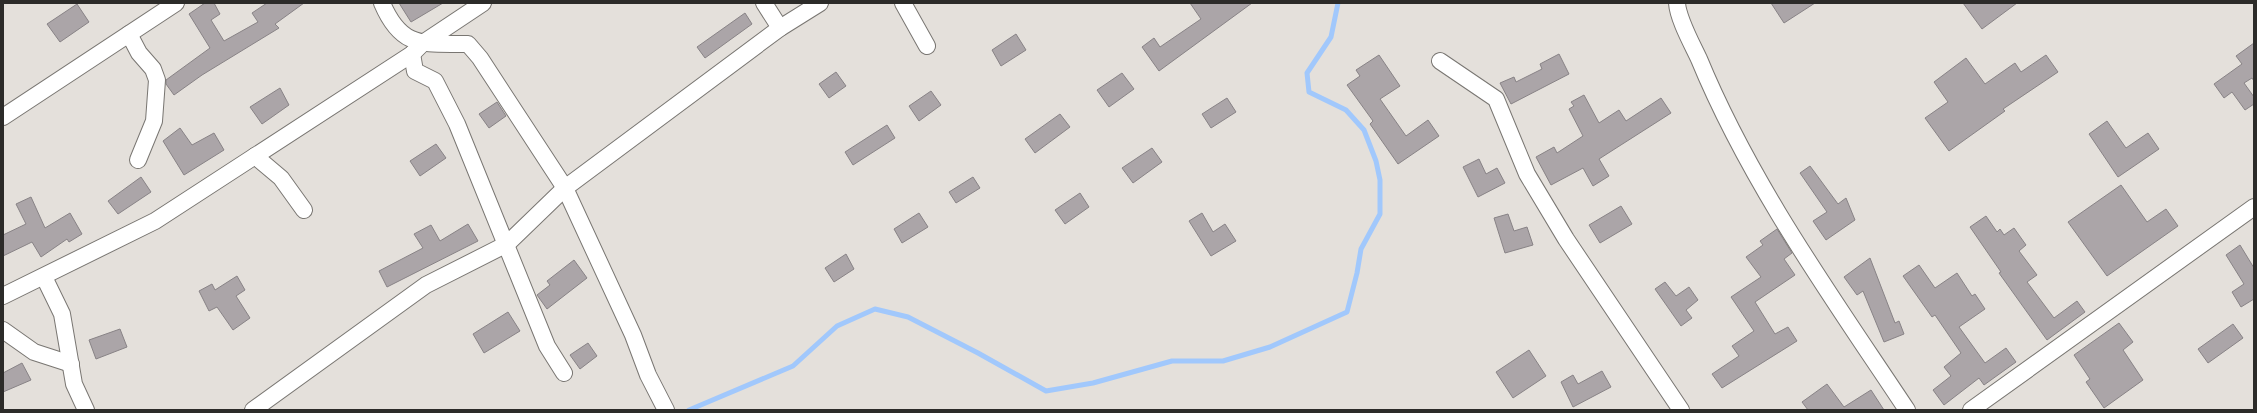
<svg xmlns="http://www.w3.org/2000/svg" width="2257" height="413" font-family="Manrope,sans-serif">
	<style>
		.lines { fill: none; stroke-linecap: round; stroke-linejoin: round }
		.stream { stroke: #a1c8fc; stroke-width: 5 }
		.building { fill: #aba5a8; stroke: #888386 }
		.street-casing { stroke: #797672; stroke-width: 18 }
		.street { stroke: #fff; stroke-width: 16 }
	</style>
	<rect width="100%" height="100%" fill="#e4e0db"/>
	<g class="lines">
		<path class="stream" d="M 689,410 L 793,366 L 837,326 L 875,309 L 908,317 L 978,353 L 1046,391 L 1093,383 L 1172,361 L 1223,361 L 1270,347 L 1347,312 L 1357,273 L 1361,249 L 1380,214 L 1380,180 L 1376,161 L 1364,130 L 1346,110 L 1309,92 L 1307,73 L 1331,37 L 1338,3"/>
	</g>
	<g class="building">
		<path d="M 205,3 L 214,3 L 220,14 L 211,20 L 224,41 L 258,22 L 252,13 L 267,3 L 304,3 L 275,24 L 279,28 L 202,75 L 174,95 L 166,84 L 166,80 L 210,48 L 189,14 Z"/>
		<path d="M 399,3 L 443,3 L 411,22 Z"/>
		<path d="M 1190,3 L 1252,3 L 1159,71 L 1142,47 L 1154,38 L 1160,47 L 1201,19 Z"/>
		<path d="M 1771,3 L 1815,3 L 1784,23 Z"/>
		<path d="M 1963,3 L 2017,3 L 1982,29 Z"/>
		<path d="M 77,4 L 89,22 L 60,42 L 47,24 Z"/>
		<path d="M 745,13 L 752,24 L 705,58 L 697,47 Z"/>
		<path d="M 1016,34 L 1026,50 L 1001,66 L 992,50 Z"/>
		<path d="M 2254,43 L 2254,81 L 2252,78 L 2244,83 L 2254,97 L 2254,104 L 2245,110 L 2232,92 L 2224,98 L 2214,84 L 2242,64 L 2236,56 Z"/>
		<path d="M 1559,54 L 1569,74 L 1511,104 L 1500,83 L 1514,77 L 1516,82 L 1542,69 L 1540,64 Z"/>
		<path d="M 1379,55 L 1400,86 L 1380,99 L 1406,136 L 1428,120 L 1439,136 L 1398,164 L 1370,124 L 1373,121 L 1347,85 L 1360,76 L 1356,70 Z"/>
		<path d="M 2046,55 L 2058,72 L 2003,109 L 2005,111 L 1949,151 L 1925,118 L 1948,102 L 1934,82 L 1966,58 L 1985,84 L 2015,63 L 2021,72 Z"/>
		<path d="M 836,72 L 846,86 L 829,98 L 819,84 Z"/>
		<path d="M 1122,73 L 1134,89 L 1109,107 L 1097,90 Z"/>
		<path d="M 280,88 L 289,105 L 262,124 L 250,107 Z"/>
		<path d="M 931,91 L 941,105 L 919,121 L 909,106 Z"/>
		<path d="M 1584,95 L 1599,123 L 1619,110 L 1626,121 L 1661,98 L 1671,113 L 1599,159 L 1609,176 L 1593,186 L 1583,168 L 1551,185 L 1536,157 L 1554,147 L 1557,153 L 1583,136 L 1569,109 L 1574,106 L 1571,102 Z"/>
		<path d="M 1227,98 L 1236,112 L 1211,128 L 1202,114 Z"/>
		<path d="M 497,102 L 506,116 L 489,128 L 479,114 Z"/>
		<path d="M 1060,114 L 1070,127 L 1035,153 L 1025,139 Z"/>
		<path d="M 2107,121 L 2126,148 L 2148,133 L 2159,149 L 2118,177 L 2089,134 Z"/>
		<path d="M 887,125 L 895,138 L 853,165 L 845,152 Z"/>
		<path d="M 180,128 L 192,145 L 214,133 L 224,150 L 184,175 L 163,141 Z"/>
		<path d="M 436,144 L 446,158 L 420,176 L 410,161 Z"/>
		<path d="M 1152,148 L 1162,162 L 1133,183 L 1122,168 Z"/>
		<path d="M 1479,159 L 1486,174 L 1497,168 L 1505,183 L 1478,197 L 1463,167 Z"/>
		<path d="M 1810,166 L 1838,204 L 1846,198 L 1855,220 L 1826,240 L 1813,221 L 1827,212 L 1800,173 Z"/>
		<path d="M 141,177 L 151,192 L 118,214 L 108,201 Z"/>
		<path d="M 973,177 L 980,188 L 956,203 L 949,192 Z"/>
		<path d="M 2121,185 L 2147,222 L 2166,209 L 2178,226 L 2107,276 L 2068,222 Z"/>
		<path d="M 1080,193 L 1089,207 L 1065,224 L 1055,210 Z"/>
		<path d="M 31,197 L 45,228 L 70,213 L 82,234 L 69,242 L 67,239 L 41,257 L 32,242 L 3,256 L 3,235 L 26,224 L 16,204 Z"/>
		<path d="M 1621,206 L 1632,224 L 1600,243 L 1589,225 Z"/>
		<path d="M 919,213 L 928,227 L 902,243 L 894,229 Z"/>
		<path d="M 1202,213 L 1213,232 L 1225,224 L 1236,241 L 1211,256 L 1189,221 Z"/>
		<path d="M 1508,214 L 1514,231 L 1527,227 L 1533,245 L 1505,253 L 1494,218 Z"/>
		<path d="M 1986,216 L 1997,232 L 2000,229 L 2004,235 L 2014,228 L 2026,245 L 2019,251 L 2037,275 L 2027,282 L 2054,318 L 2077,301 L 2085,312 L 2047,340 L 1999,273 L 2001,272 L 1970,227 Z"/>
		<path d="M 468,224 L 478,241 L 387,287 L 379,271 L 423,248 L 414,234 L 431,225 L 440,241 Z"/>
		<path d="M 1777,229 L 1792,253 L 1784,259 L 1795,275 L 1755,302 L 1775,334 L 1788,327 L 1797,341 L 1722,388 L 1712,374 L 1739,356 L 1732,346 L 1754,331 L 1731,297 L 1761,277 L 1746,257 L 1763,245 L 1760,241 Z"/>
		<path d="M 2240,245 L 2254,268 L 2254,299 L 2241,307 L 2232,292 L 2244,284 L 2226,255 Z"/>
		<path d="M 846,254 L 854,269 L 834,282 L 825,268 Z"/>
		<path d="M 1870,258 L 1895,323 L 1899,321 L 1904,334 L 1884,342 L 1863,291 L 1857,295 L 1844,277 Z"/>
		<path d="M 574,260 L 587,278 L 547,309 L 537,295 L 550,285 L 547,281 Z"/>
		<path d="M 1919,265 L 1935,288 L 1957,273 L 1972,296 L 1975,294 L 1985,309 L 1959,327 L 1985,363 L 2006,348 L 2016,362 L 1984,385 L 1979,378 L 1944,405 L 1933,390 L 1951,376 L 1944,367 L 1961,353 L 1935,315 L 1932,317 L 1903,276 Z"/>
		<path d="M 237,276 L 245,290 L 236,296 L 250,318 L 233,330 L 217,307 L 209,311 L 199,291 L 212,284 L 215,290 Z"/>
		<path d="M 1665,282 L 1676,296 L 1689,287 L 1698,300 L 1686,310 L 1692,318 L 1681,326 L 1655,289 Z"/>
		<path d="M 508,312 L 520,331 L 484,353 L 473,334 Z"/>
		<path d="M 2119,323 L 2133,342 L 2123,350 L 2143,380 L 2104,408 L 2086,382 L 2090,379 L 2074,355 Z"/>
		<path d="M 2233,324 L 2243,338 L 2208,363 L 2198,349 Z"/>
		<path d="M 120,329 L 127,347 L 96,359 L 89,340 Z"/>
		<path d="M 588,343 L 597,356 L 580,369 L 570,355 Z"/>
		<path d="M 1529,350 L 1546,376 L 1513,398 L 1496,372 Z"/>
		<path d="M 22,363 L 31,380 L 3,392 L 3,373 Z"/>
		<path d="M 1602,371 L 1611,387 L 1573,407 L 1561,382 L 1573,375 L 1578,384 Z"/>
		<path d="M 1827,384 L 1844,407 L 1871,390 L 1884,410 L 1808,410 L 1802,402 Z"/>
	</g>
	<g class="lines">
		<defs>
			<g id="street">
				<path d="M 382,3 C 402,50 424,43 468,44 L 480,58 L 565,188 L 633,335 L 648,375 L 666,410"/>
				<path d="M 764,3 L 780,28"/>
				<path d="M 903,3 L 927,46"/>
				<path d="M 1677,3 C 1678,19 1692,44 1699,59 C 1751,185 1832,297 1907,410"/>
				<path d="M 129,34 L 139,53 L 153,69 L 157,80 L 154,121 L 138,160"/>
				<path d="M 412,54 L 415,71 L 435,81 L 457,124 L 547,346 L 564,373"/>
				<path d="M 1440,61 L 1496,99 L 1527,174 L 1566,239 L 1681,410"/>
				<path d="M 3,117 L 176,3"/>
				<path d="M 255,156 L 281,178 L 304,210"/>
				<path d="M 44,277 L 62,314 L 74,384 L 86,410"/>
				<path d="M 3,296 L 155,221 L 412,54 L 423,43 L 483,3"/>
				<path d="M 3,330 L 34,352 L 71,364"/>
				<path d="M 253,410 L 426,285 L 507,244 L 565,188 L 780,28 L 820,3"/>
				<path d="M 1971,410 L 2254,207"/>
			</g>
		</defs>
		<use href="#street" class="street-casing"/>
		<use href="#street" class="street"/>
	</g>
	<rect width="2257" height="413" fill="none" stroke="#2c2b29" stroke-width="8"/>
</svg>
